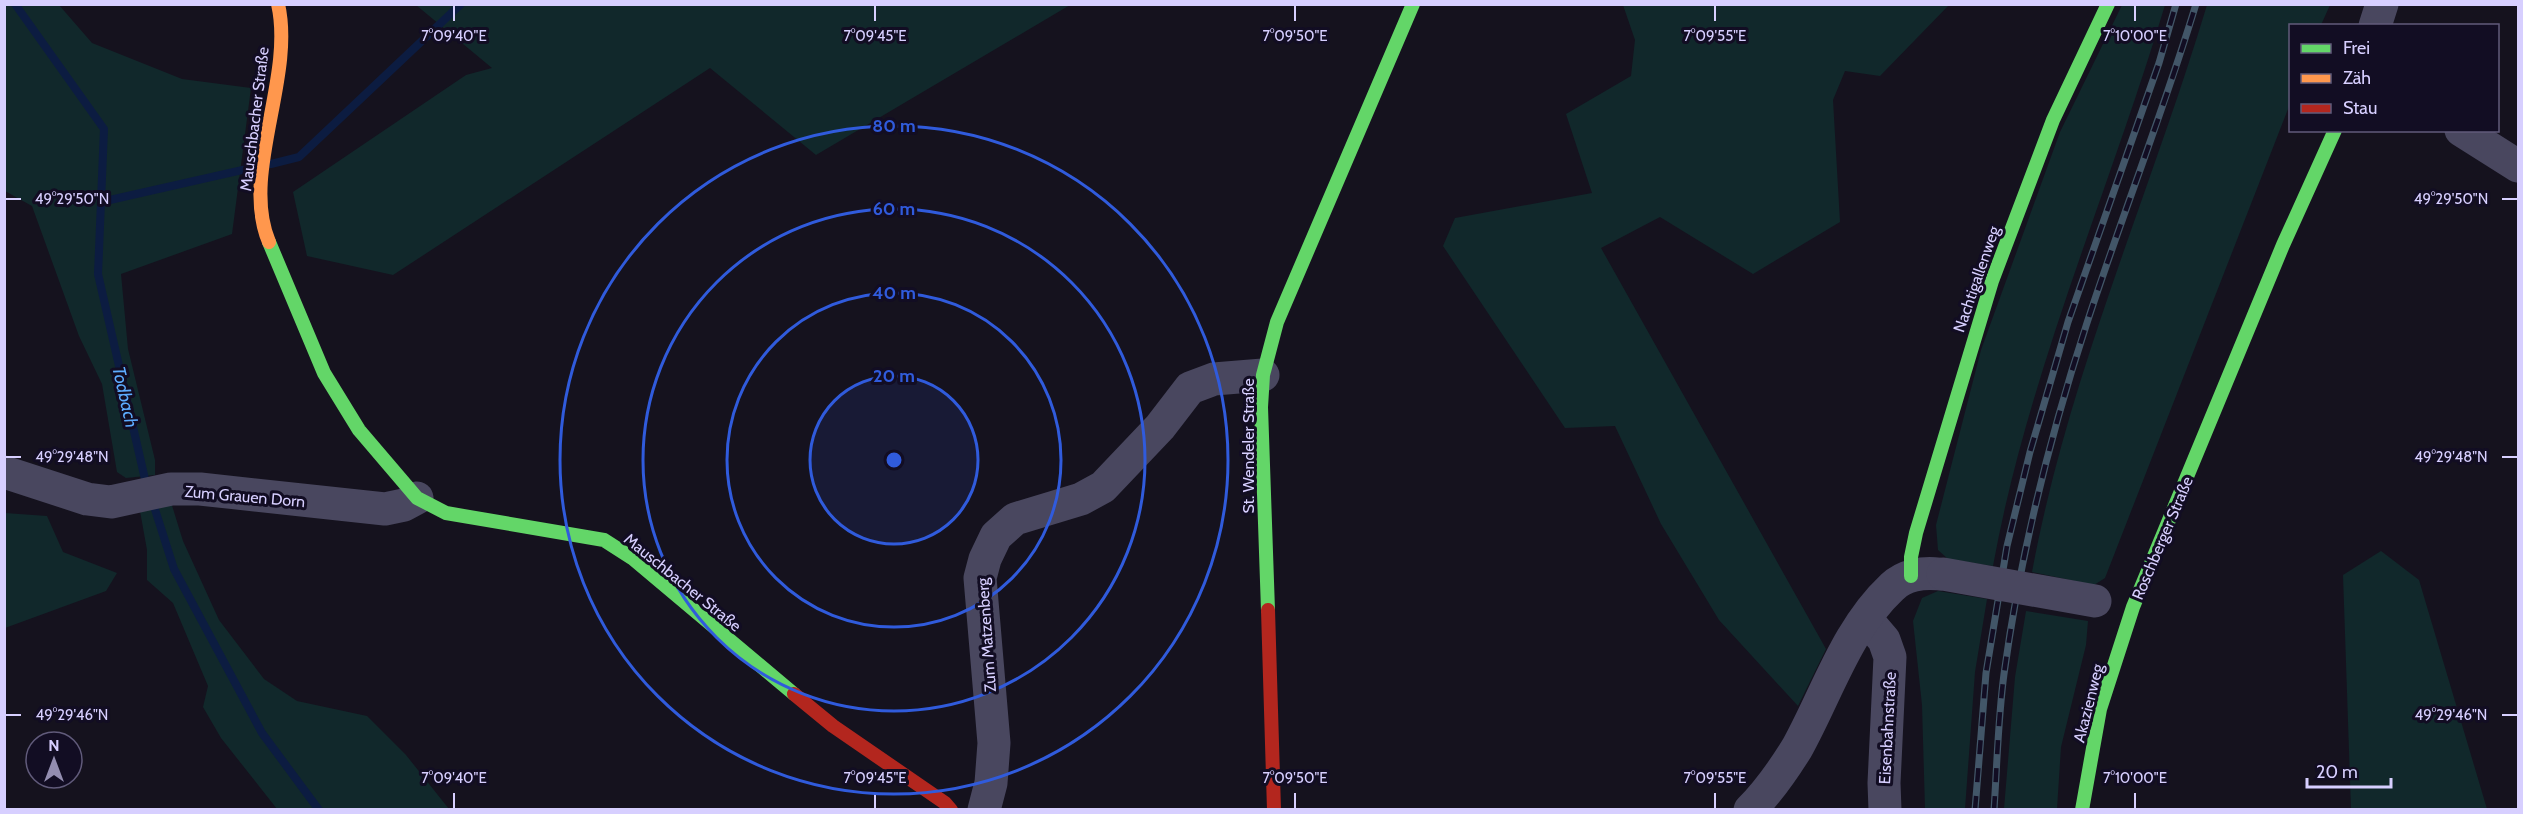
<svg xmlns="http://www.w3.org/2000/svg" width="2523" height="814" font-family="Cabin,sans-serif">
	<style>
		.green { fill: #11282b }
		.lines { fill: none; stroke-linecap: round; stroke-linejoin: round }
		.stream { stroke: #0c1c41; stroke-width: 8 }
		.street { stroke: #49475f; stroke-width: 33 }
		.fast { stroke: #63d668; stroke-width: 14 }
		.slow { stroke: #ff974d; stroke-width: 14 }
		.jam { stroke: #b3261e; stroke-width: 14 }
		.rail-casing { stroke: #425668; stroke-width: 7 }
		.rail { stroke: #120d23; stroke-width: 4.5; stroke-dasharray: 14; stroke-linecap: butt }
		.street-bridge { stroke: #49475f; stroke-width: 33 }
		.ticks { fill: none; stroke: #d7cfff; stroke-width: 2 }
		.ring { fill: none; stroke: #305bdc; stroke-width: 3 }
		.labels { text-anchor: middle; stroke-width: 6; stroke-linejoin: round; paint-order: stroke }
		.street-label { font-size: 16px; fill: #d7cfff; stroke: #120d23 }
		.water-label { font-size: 18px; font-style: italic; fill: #5dacff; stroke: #120d23 }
		.ticks-label { font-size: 15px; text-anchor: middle; fill: #d7cfff; stroke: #120d23; stroke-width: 6; stroke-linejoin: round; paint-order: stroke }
		.centre { fill: #305bdc; stroke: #120d23; stroke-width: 3 }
		.ring-label { font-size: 18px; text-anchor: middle; font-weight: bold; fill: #305bdc; stroke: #120d23; stroke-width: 6; stroke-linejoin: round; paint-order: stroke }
	</style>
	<rect width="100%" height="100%" fill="#15121e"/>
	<g class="green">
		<path d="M 4,5 L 59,5 L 92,43 L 182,79 L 251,88 L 232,234 L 121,274 L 128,349 L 155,460 L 155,475 L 126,478 L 117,472 L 102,384 L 79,336 L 32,206 L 5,191 Z"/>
		<path d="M 416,5 L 1070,5 L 816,155 L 710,68 L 393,275 L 307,256 L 293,192 L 466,75 L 492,68 Z"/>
		<path d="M 1623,5 L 1949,5 L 1880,76 L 1845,71 L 1833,100 L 1840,222 L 1753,274 L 1660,217 L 1601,248 L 1826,649 L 1798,706 L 1719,620 L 1661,524 L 1615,426 L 1565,428 L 1443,246 L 1455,218 L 1592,193 L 1566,114 L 1631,76 L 1635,40 Z"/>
		<path d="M 2122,5 L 2165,5 C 2109,192 2028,373 1993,566 L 1948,559 L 1938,550 L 1936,525 L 1981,350 L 2060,132 Z"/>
		<path d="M 2207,5 L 2330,5 L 2321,25 L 2290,26 L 2290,104 L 2105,578 L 2094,585 L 2032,572 C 2068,377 2150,194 2207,5 Z"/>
		<path d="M 170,499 L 183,541 L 219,620 L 264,679 L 297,701 L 367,716 L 406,755 L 449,809 L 277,809 L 221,738 L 203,707 L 208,686 L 173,603 L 147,580 L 147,550 L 140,511 Z"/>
		<path d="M 5,513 L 47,516 L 63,552 L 117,573 L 106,591 L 5,628 Z"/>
		<path d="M 2381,551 L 2419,580 L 2487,809 L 2351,809 L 2343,575 Z"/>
		<path d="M 1938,591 L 1987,599 L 1975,672 L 1965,809 L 1925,809 L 1922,705 L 1913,621 L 1922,598 Z"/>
		<path d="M 2026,611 L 2088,621 L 2086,645 L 2061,747 L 2057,809 L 2004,809 L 2015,677 Z"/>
	</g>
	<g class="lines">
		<g class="stream">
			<path d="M 15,4 L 104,129 L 98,274 L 147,488"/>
			<path d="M 271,164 L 299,157 L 461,4"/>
			<path d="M 101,202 L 256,167"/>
			<path d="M 152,500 L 174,569 L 262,733 L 319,810"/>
		</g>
		<g class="street">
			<path d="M 2375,26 L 2382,4"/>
			<path d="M 2461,130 L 2518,166"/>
			<path d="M 4,472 L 87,499 L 111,502 L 171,489 L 200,489 L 385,509 L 404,505 L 417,498"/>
			<path d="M 1866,619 L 1884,640 L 1890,657 L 1884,783 L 1885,810"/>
			<path d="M 984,810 L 991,783 L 994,743 L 980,578 L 985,559 L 996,536 L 1015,519 L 1081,499 L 1103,487 L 1160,427 L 1190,388 L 1214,379 L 1263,375"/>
			<path d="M 1750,810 C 1768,792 1784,769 1797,748 C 1827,694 1846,630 1892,587 C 1904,575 1923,572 1939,574"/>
		</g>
		<g class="fast">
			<path d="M 269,242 L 324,373 L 359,430 L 417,498 L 446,513 L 604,540 L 632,558 L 794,694"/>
			<path d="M 1911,576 L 1911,557 L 1916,533 L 1992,281 L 2053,120 L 2108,4"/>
			<path d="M 1268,610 L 1261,407 L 1263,375 L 1277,322 L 1413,4"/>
			<path d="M 2082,810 L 2100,709 L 2133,607 L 2283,245 L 2335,130"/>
		</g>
		<path class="slow" d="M 269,242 C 240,174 295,78 278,4"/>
		<g class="jam">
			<path d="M 1268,610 L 1274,810"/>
			<path d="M 794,694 L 833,726 L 945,803 L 951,810"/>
		</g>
		<defs>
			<g id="rail">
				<path d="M 1975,810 L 1986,673 L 2007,546 L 2030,452 L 2068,322 L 2159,63 L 2176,4"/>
				<path d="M 1994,810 C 1997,765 1998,719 2004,674 C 2020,557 2049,439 2086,326 C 2121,218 2163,113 2196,4"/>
			</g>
		</defs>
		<use href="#rail" class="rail-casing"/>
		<use href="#rail" class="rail"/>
		<path class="street-bridge" d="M 1943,574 L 2095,601"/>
	</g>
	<path class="ticks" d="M 454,6 L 454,21M 875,6 L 875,21M 1295,6 L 1295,21M 1715,6 L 1715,21M 2135,6 L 2135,21M 6,199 L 21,199M 2502,199 L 2517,199M 6,457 L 21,457M 2502,457 L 2517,457M 6,715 L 21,715M 2502,715 L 2517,715M 454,793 L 454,808M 875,793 L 875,808M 1295,793 L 1295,808M 1715,793 L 1715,808M 2135,793 L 2135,808"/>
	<circle cx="894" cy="460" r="84" fill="#305bdc" fill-opacity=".12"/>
	<g class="ring">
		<circle cx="894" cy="460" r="84"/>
		<circle cx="894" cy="460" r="167"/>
		<circle cx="894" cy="460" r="251"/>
		<circle cx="894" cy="460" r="334"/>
	</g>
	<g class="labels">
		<g class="street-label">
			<text transform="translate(254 119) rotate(-83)" y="6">Mauschbacher Straße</text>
			<text transform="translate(1976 279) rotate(-71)" y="6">Nachtigallenweg</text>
			<text transform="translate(1248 446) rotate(-90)" y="6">St. Wendeler Straße</text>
			<text transform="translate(245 496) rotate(5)" y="6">Zum Grauen Dorn</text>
			<text transform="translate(2162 538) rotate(-67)" y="6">Roschberger Straße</text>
			<text transform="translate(683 582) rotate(39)" y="6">Mauschbacher Straße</text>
			<text transform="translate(986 635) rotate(-94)" y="6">Zum Matzenberg</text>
			<text transform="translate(2088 703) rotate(-76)" y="6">Akazienweg</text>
			<text transform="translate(1887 728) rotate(-87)" y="6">Eisenbahnstraße</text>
		</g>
		<g class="water-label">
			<text transform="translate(125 397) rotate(77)" y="6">Todbach</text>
		</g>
	</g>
	<g class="ticks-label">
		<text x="454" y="41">7°09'40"E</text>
		<text x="875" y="41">7°09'45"E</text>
		<text x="1295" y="41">7°09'50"E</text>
		<text x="1715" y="41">7°09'55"E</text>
		<text x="2135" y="41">7°10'00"E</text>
		<text x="72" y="204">49°29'50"N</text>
		<text x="2451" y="204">49°29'50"N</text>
		<text x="72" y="462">49°29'48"N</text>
		<text x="2451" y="462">49°29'48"N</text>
		<text x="72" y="720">49°29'46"N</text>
		<text x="2451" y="720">49°29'46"N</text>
		<text x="454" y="783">7°09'40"E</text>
		<text x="875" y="783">7°09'45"E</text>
		<text x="1295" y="783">7°09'50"E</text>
		<text x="1715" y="783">7°09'55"E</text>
		<text x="2135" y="783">7°10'00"E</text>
	</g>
	<circle cx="894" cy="460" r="9" class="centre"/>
	<g class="ring-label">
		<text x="894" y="132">80 m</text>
		<text x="894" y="215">60 m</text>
		<text x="894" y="299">40 m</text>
		<text x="894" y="382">20 m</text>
	</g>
	<rect width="2523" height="814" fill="none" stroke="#d7cfff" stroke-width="12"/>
	<rect x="2289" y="24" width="210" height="108" fill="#120d23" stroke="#615b7b" stroke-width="1.5"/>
	<rect x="2301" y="44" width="30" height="9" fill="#63d668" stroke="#615b7b" stroke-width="1.5"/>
	<text x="2343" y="54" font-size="18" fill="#d7cfff">Frei</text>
	<rect x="2301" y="74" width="30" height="9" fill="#ff974d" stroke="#615b7b" stroke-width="1.5"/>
	<text x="2343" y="84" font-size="18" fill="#d7cfff">Zäh</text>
	<rect x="2301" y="104" width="30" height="9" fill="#b3261e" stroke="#615b7b" stroke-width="1.5"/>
	<text x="2343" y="114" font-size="18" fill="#d7cfff">Stau</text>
	<g transform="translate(54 760)"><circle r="28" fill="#120d23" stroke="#615b7b" stroke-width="1.5"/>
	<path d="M0-4.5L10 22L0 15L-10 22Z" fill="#938db0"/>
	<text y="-9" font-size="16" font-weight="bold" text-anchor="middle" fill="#d7cfff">N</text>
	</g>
	<path d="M2307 778v9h84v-9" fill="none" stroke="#d7cfff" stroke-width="3"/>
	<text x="2316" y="778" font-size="18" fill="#d7cfff" stroke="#120d23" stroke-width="4.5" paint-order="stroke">20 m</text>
</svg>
